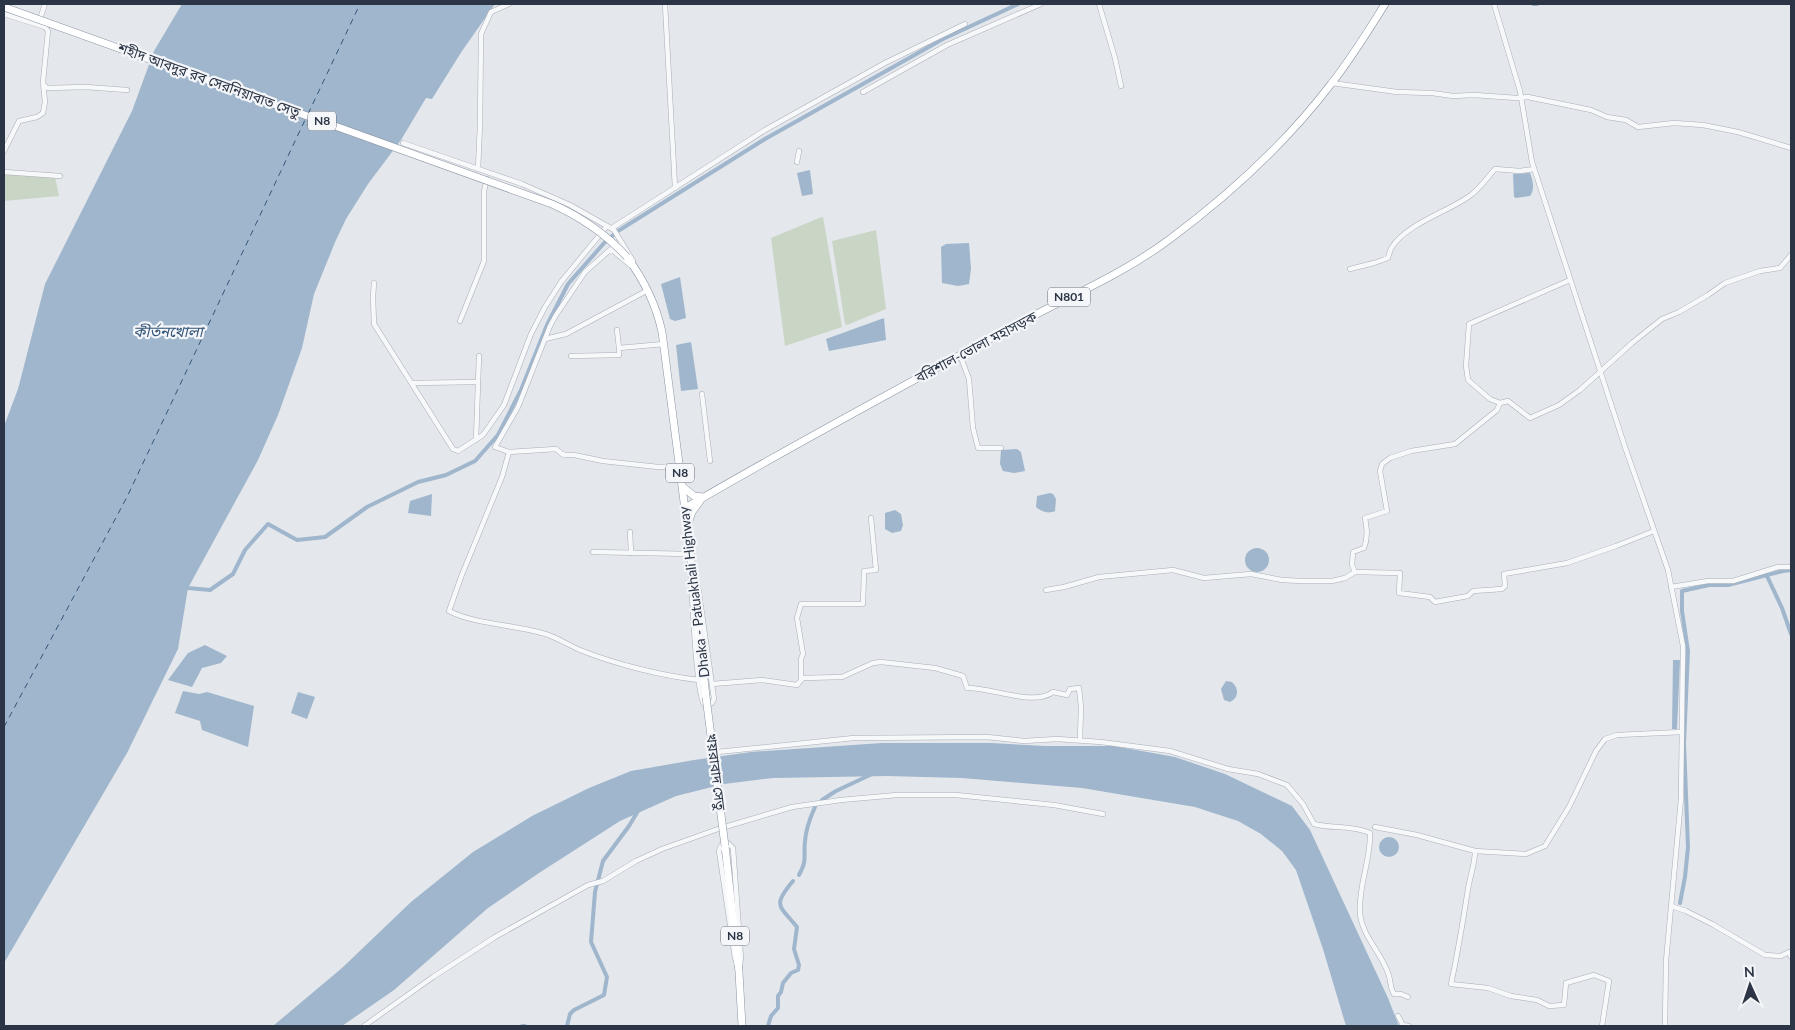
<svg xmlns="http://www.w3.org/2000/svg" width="1795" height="1030" font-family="Lato,'Noto Sans Bengali',sans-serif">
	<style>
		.green { fill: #cad6c5 }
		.water { fill: #9fb6cc }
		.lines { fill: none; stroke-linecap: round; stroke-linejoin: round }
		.canal { stroke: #9fb6cc; stroke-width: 4 }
		.ferry { stroke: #34567a; stroke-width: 1; stroke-dasharray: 6 5; stroke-linecap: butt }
		.minor-casing { stroke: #a9aeb7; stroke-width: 5.5 }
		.trunk-casing { stroke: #8b95a3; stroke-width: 8 }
		.minor { stroke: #f7f8fa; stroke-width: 4.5 }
		.trunk { stroke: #fff; stroke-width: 7 }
		.trunk-bridge-casing { stroke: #8b95a3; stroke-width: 8; stroke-linecap: butt }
		.trunk-bridge { stroke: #fff; stroke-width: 7 }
		.labels { text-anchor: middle; stroke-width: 4.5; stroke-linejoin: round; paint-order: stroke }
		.shield { fill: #f4f6f9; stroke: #676f7b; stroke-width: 1 }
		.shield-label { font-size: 12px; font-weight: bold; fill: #2b3545 }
		.street-label { font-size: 14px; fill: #2b3545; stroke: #f4f6f9 }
		.water-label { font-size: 15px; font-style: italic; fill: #34567a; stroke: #f4f6f9 }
	</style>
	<rect width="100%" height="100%" fill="#e4e7ec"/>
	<g class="green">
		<path d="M 4,174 L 55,177 L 59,196 L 4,201 Z"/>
		<path d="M 823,217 L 842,327 L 785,346 L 771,238 L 819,218 Z"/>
		<path d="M 876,230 L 886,309 L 847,325 L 845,324 L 832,241 Z"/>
	</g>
	<g class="water">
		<path d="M 182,4 L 495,4 L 462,51 L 432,99 L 426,98 L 401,140 L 368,184 L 346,219 L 336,240 L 314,294 L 302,348 L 278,415 L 258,460 L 188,588 L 178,649 L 152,702 L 127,753 L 4,963 L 4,426 L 18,389 L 45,284 L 132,111 L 154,51 Z"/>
		<path d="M 810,170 L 813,194 L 802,196 L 797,173 Z"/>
		<path d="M 1530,173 C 1533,181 1535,189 1530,196 L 1516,198 L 1514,197 L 1513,174 Z"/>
		<path d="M 969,243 L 971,269 L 969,284 L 958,286 L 942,283 L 941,247 L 946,244 Z"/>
		<path d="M 680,277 L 686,318 L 675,321 L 670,319 L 661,284 Z"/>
		<path d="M 884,318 L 886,340 L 829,351 L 826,339 Z"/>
		<path d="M 691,342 L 698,389 L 681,391 L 676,345 Z"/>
		<path d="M 1017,449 L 1021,452 L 1025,471 L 1014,473 L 1003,471 L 1000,464 L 1001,450 Z"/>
		<path d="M 1050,493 L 1053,494 L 1056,499 L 1055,511 C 1048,514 1042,512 1036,507 L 1037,496 Z"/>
		<path d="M 432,494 L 431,516 L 408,513 L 410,501 Z"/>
		<path d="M 895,510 L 901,514 L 903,525 L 901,531 L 892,533 L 885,529 L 885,513 Z"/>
		<circle cx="1257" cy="560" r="12"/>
		<path d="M 205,645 L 227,656 L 221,663 L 202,668 L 192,687 L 168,680 L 188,653 Z"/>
		<path d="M 1673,660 L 1680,660 L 1677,729 L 1672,729 Z"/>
		<path d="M 1226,681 L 1232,682 C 1239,688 1239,698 1230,702 L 1224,700 L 1221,689 Z"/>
		<path d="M 183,691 L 199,694 L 207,692 L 254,706 L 248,747 L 202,730 L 200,721 L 175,713 Z"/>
		<path d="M 298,692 L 315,697 L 307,719 L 291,713 Z"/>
		<path d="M 882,743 L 991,743 L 1045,746 L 1114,746 L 1175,757 L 1225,774 L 1292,806 L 1310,830 L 1388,998 L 1399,1026 L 1346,1026 L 1323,949 L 1296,870 L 1282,851 L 1261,834 L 1238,821 L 1195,807 L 1082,788 L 962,778 L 887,776 L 773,778 L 724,784 L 676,796 L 620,821 L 539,873 L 488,908 L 394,990 L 342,1026 L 273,1026 L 342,968 L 411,902 L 473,852 L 532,816 L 589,788 L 631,771 L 694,760 L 751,752 Z"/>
		<circle cx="1389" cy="847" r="10"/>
	</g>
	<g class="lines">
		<g class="canal">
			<path d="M 1533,4 L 1537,4"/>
			<path d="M 1767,576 L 1782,608 L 1791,634"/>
			<path d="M 184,585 L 188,588 L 210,590 L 233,574 L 245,550 L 268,524 L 297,540 L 325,537 L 367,507 L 418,482 L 446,475 L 475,461 L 498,435 L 521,390 L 547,325 L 568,284 L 605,242 L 618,231 L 765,139 L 943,39 L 1018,4"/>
			<path d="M 822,800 L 836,791 L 872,774"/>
			<path d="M 799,875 C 808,858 803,858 805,841 C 806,828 810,818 815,807"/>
			<path d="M 1680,903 L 1685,877 L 1688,847 L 1684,743 L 1688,651 L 1682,611 L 1682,591 L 1709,585 L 1728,585 L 1783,571 L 1791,570"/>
			<path d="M 522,1026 L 525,1026"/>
			<path d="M 567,1026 L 570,1014 L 574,1010 L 604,995 L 607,977 L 591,942 L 595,892 L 603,861 L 629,826 L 638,811"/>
			<path d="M 768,1026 L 771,1016 L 778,1008 L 778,996 L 781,992 L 783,983 L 791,973 L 798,970 L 799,965 L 794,949 L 797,927 C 779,905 772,906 793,881"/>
		</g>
		<g class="ferry">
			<path d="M 308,114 L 360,4"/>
			<path d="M 4,727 L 127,497 L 305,120"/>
		</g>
		<defs>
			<g id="minor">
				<path d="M 665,4 L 675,188"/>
				<path d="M 1099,4 L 1115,58 L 1121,86"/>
				<path d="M 1494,4 L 1520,91 L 1532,162 L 1625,447 L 1668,570 L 1683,646 L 1681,799 L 1666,961 L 1665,1026"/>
				<path d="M 4,14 L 45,27 L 48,31 L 43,82 L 45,102 L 43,113 L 37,117 L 19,121 L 4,151"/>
				<path d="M 39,22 L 45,4"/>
				<path d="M 1332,83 L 1397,92 L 1432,93 L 1453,96 L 1474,95 L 1517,98 L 1528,97 L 1591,110 L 1607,117 L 1626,120 L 1638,127 L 1674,123 L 1703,125 L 1738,132 L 1791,148"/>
				<path d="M 45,86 L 47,88 L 86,87 L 127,90"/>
				<path d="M 863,92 L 947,45 L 1041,4"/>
				<path d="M 403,143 L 522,184 L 570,205 L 614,230 L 633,261"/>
				<path d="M 797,162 L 799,151"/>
				<path d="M 478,169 L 480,125 L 481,34 L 491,12 L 509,4"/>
				<path d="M 4,172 L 60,176"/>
				<path d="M 612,228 L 765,130 L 885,63 L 965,24"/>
				<path d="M 630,265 L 611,249 L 585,272 L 556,315 L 550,326 L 518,407 L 495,447 L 509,452 L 556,449 L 562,454 L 565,455 L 574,455 L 603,461 L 658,467 L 680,466"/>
				<path d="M 1350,269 L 1374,263 L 1388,258 C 1389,254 1390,250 1392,247 C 1406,224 1450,211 1471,195 C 1480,188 1487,178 1495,169 L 1520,171 L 1534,169"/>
				<path d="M 374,283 L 373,297 L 374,324 L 453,449 L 458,451 L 483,435 L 504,405 L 531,334 L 545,307 L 561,282 L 607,226"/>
				<path d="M 460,321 L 484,261 L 484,191 L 487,179"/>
				<path d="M 617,330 L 619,348"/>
				<path d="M 545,339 L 566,334 L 648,290"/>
				<path d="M 960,355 L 969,379 L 973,428 L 978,448 L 1001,448"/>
				<path d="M 571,356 L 619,355 L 619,348 L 664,344"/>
				<path d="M 412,383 L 478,382"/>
				<path d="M 702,394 L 710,461"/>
				<path d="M 1500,403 L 1490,399 L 1468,380 L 1466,366 L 1469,324 L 1570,280"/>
				<path d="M 476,440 L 479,356"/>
				<path d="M 509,452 L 502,477 L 461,577 L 449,611 C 474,624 514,625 542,633 C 555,636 568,645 580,650 C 615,664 662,676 699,680"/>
				<path d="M 1654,531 L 1616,546 L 1567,563 L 1504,574 L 1505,586 L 1502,589 L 1473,591 L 1468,596 L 1435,602 L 1430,597 L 1399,593 L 1400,573 L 1355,572 L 1352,565 L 1353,552 L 1364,548 C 1368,538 1367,529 1365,518 L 1387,511 L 1380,471 L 1382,464 L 1390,458 L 1411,451 L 1455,444 L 1497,410 L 1500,403 L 1508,401 L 1530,418 L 1559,405 L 1580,390 L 1632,343 L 1662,319 L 1679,312 L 1708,295 L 1725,283 L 1760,271 L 1780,268 L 1791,255"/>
				<path d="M 630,532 L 631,553"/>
				<path d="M 593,552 L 690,554"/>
				<path d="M 691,561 L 698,586 L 714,699 L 712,703 L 704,704 C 696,694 691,581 691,561 Z"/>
				<path d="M 1671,587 L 1708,581 L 1733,581 L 1778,567 L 1791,567"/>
				<path d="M 1046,590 L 1064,587 L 1099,577 L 1173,570 L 1204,578 L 1251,574 L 1282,580 L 1301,581 L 1332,581 L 1345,578 L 1355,572"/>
				<path d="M 801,679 L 801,659 L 803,654 L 797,618 L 801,604 L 863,604 L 864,571 L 876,570 L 871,518"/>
				<path d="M 712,684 L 762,680 L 797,685 L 803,678 L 842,677 L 873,663 L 881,662 L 935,668 L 963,676 L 967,688 C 990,687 1034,707 1053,692 L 1067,695 L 1070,689 L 1079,688 L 1081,707 L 1080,740"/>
				<path d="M 717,752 L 854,738 L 987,737 L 1024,741 L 1057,739 L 1101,742 L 1170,751 L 1228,769 L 1258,774 L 1287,785 L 1303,804 L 1314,824 C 1333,829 1352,825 1370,833 C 1371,860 1358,886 1360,913 C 1362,937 1383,954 1389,976 C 1391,982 1390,988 1394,994 L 1401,994 L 1408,997"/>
				<path d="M 1375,827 L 1417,835 L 1475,851"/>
				<path d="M 728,843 L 733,848 L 741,958 L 739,972 L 735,958 L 719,851 L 722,844 Z"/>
				<path d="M 1671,906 L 1686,911 L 1712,924 L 1765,955 L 1781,956 L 1789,952 L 1791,957"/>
				<path d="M 1398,1016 L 1403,1025 L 1409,1026"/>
				<path d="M 364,1026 L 433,977 L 495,937 L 588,885 L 603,881 L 636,861 L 662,849 L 718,829 L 792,807 L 841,800 L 897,795 L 956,795 L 1054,805 L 1103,814"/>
				<path d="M 1602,1026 L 1609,981 L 1594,975 L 1566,983 L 1564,1005 L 1549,1006 L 1537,1000 L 1511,996 L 1488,988 L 1451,984 C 1458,952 1463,921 1468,889 C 1470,876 1475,864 1475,851 L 1526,854 L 1545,846 L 1569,807 L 1596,751 L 1605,739 L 1617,735 L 1682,732"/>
			</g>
			<g id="trunk">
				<path d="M 627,257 C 644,280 656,304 662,332 L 687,525 L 706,697"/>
				<path d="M 683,487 L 694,496 L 703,497"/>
				<path d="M 685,508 C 793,445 903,386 1012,327 C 1065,298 1122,275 1170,239 C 1229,195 1286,143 1331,84 C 1351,59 1368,31 1385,4"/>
				<path d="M 688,524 L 692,512 L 700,501"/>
				<path d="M 725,846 L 739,972 L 742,1026"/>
			</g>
		</defs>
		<use href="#minor" class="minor-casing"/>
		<use href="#trunk" class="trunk-casing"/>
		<use href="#minor" class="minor"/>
		<use href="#trunk" class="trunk"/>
		<defs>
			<g id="trunk-bridge">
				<path d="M 4,7 L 552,204 C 581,217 605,233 627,257"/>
				<path d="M 706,697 L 725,846"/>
			</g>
		</defs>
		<use href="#trunk-bridge" class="trunk-bridge-casing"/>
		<use href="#trunk-bridge" class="trunk-bridge"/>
	</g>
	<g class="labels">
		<g class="shield">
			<rect x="308" y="111.5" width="28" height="19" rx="4"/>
			<rect x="1048" y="287.5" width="42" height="19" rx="4"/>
			<rect x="666" y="463.5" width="28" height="19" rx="4"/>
			<rect x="721" y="926.5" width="28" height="19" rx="4"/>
		</g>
		<g class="shield-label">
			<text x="322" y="125">N8</text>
			<text x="1069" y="301">N801</text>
			<text x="680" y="477">N8</text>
			<text x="735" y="940">N8</text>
		</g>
		<g class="street-label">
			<text transform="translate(209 80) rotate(20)" y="5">শহীদ আবদুর রব সেরনিয়াবাত সেতু</text>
			<text transform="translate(976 347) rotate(-28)" y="5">বরিশাল-ভোলা মহাসড়ক</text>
			<text transform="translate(694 592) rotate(-97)" y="5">Dhaka - Patuakhali Highway</text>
			<text transform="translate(716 772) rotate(83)" y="5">খয়রাবাদ সেতু</text>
		</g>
		<g class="water-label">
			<text x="168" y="337">কীর্তনখোলা</text>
		</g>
	</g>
	<rect width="1795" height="1030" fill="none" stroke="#2b3545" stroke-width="10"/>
	<g transform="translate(1750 985) rotate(357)" stroke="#f4f6f9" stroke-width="4" paint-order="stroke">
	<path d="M0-4L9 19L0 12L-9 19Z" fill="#2b3545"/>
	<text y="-8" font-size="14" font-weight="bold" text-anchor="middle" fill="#2b3545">N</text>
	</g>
</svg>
